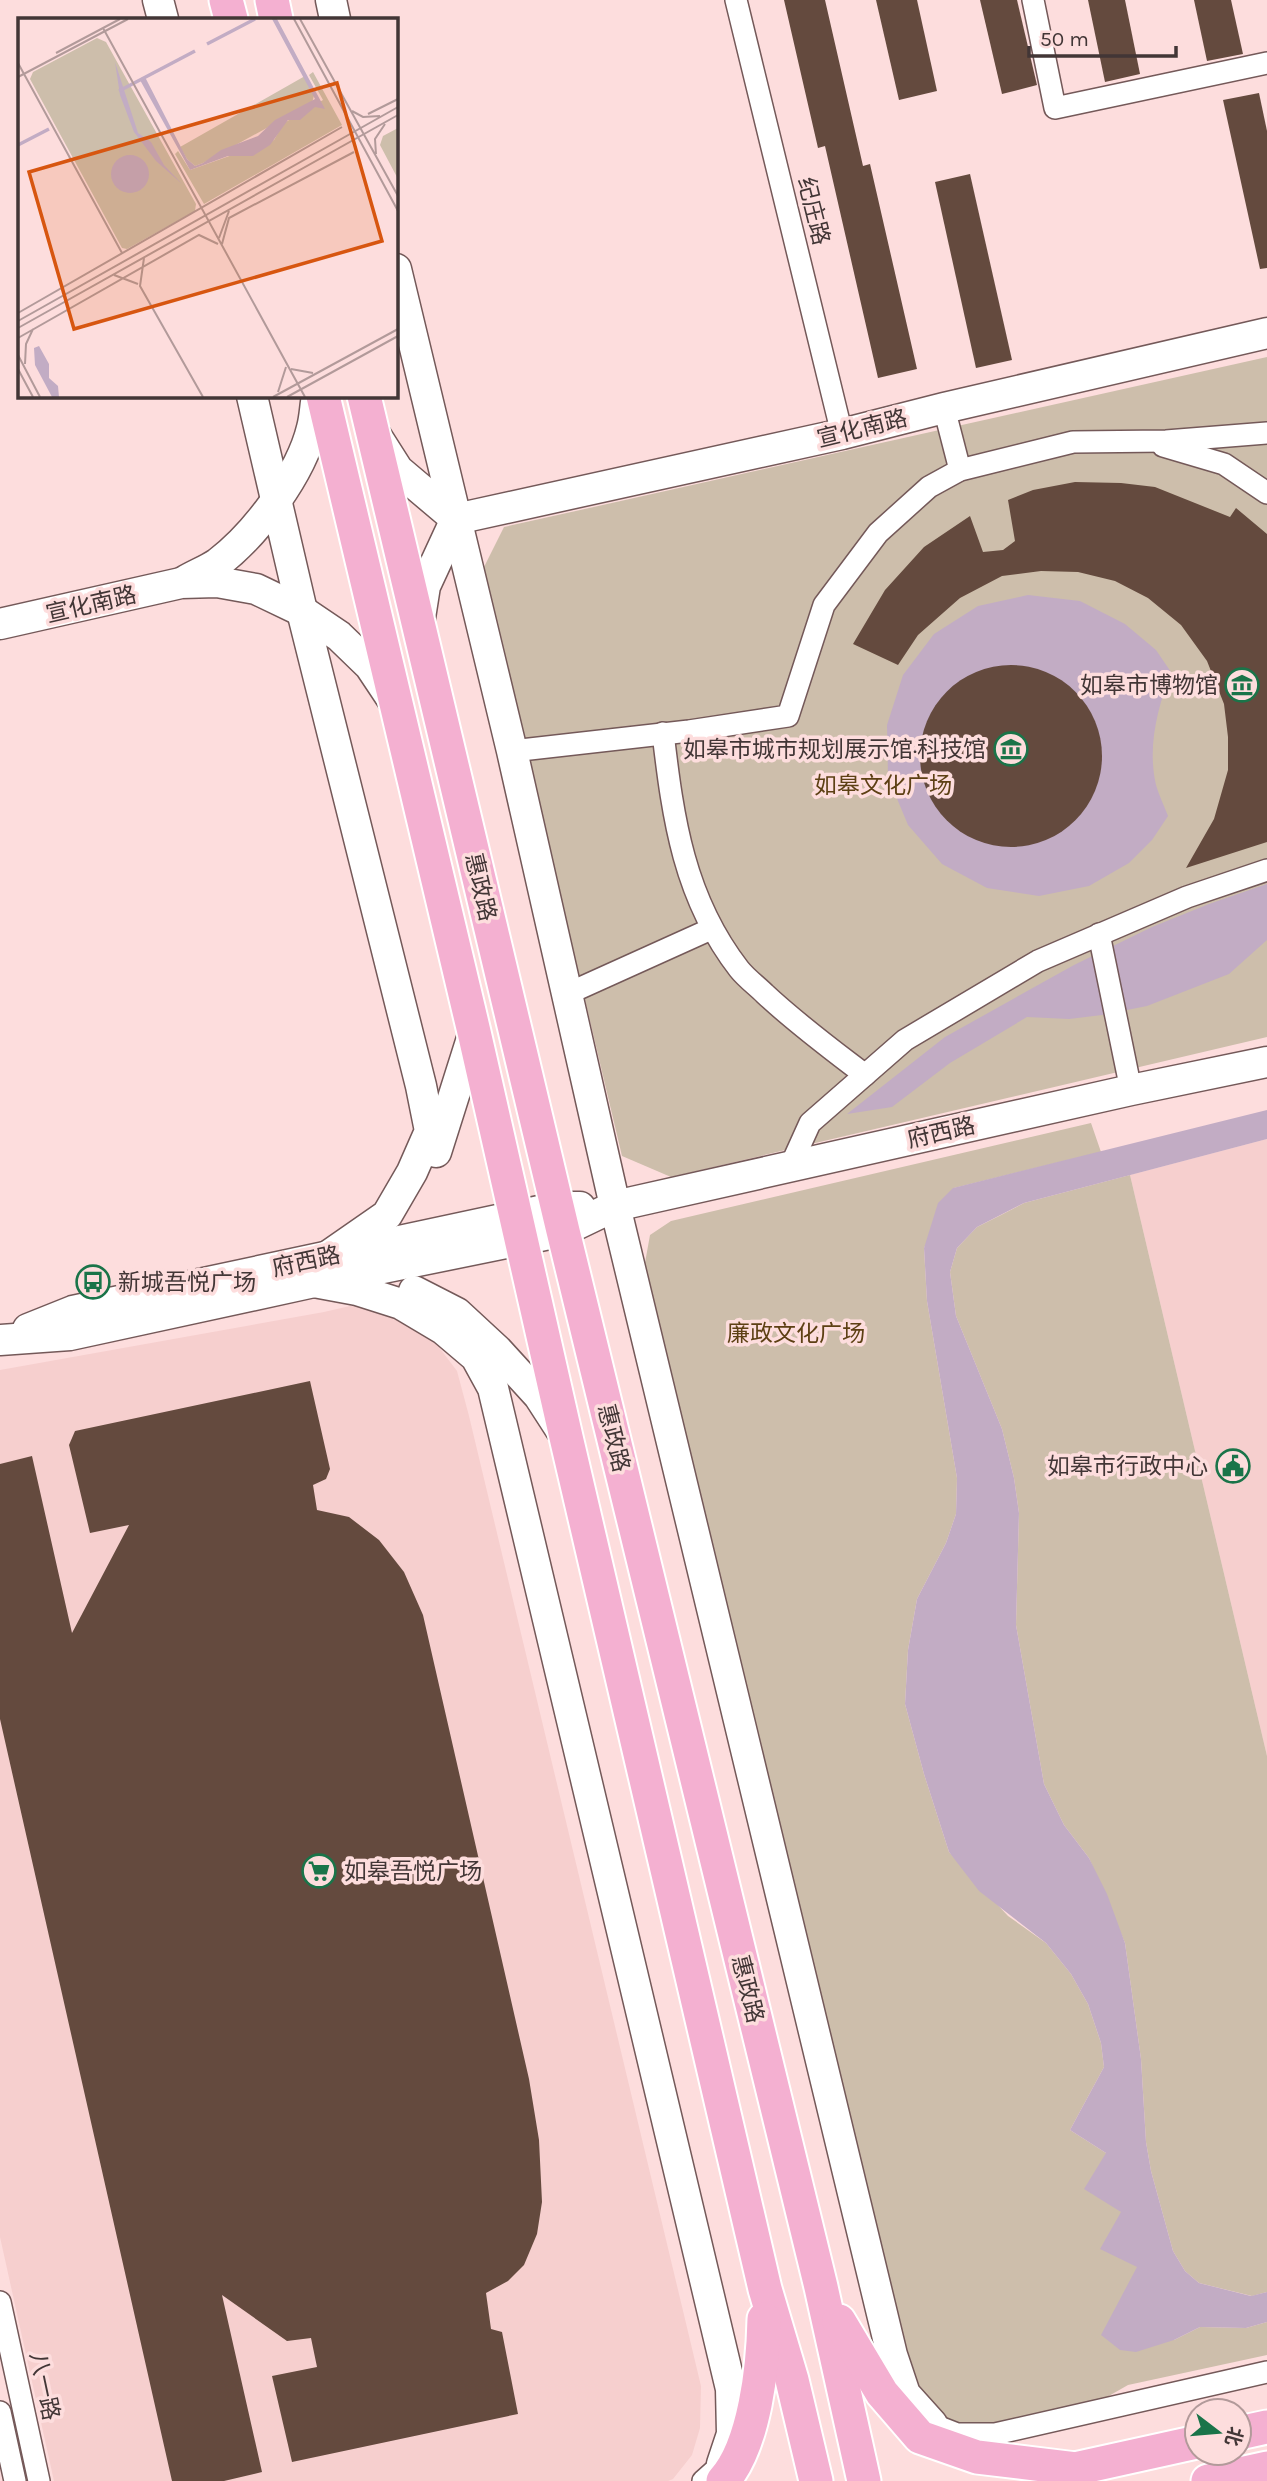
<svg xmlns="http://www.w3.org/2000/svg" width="1267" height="2481" font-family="Karla,'Noto Sans SC',sans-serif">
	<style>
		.built { fill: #f6cfce }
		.green { fill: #cdbeab }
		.water { fill: #c2acc4 }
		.building { fill: #644a3e }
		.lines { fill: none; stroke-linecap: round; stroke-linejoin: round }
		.street-casing { stroke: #745959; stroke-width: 24 }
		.secondary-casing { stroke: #745959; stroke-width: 33 }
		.primary-casing { stroke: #fff; stroke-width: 37 }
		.street { stroke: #fff; stroke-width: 21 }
		.secondary { stroke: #fff; stroke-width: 30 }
		.primary { stroke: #f4b0d1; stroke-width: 33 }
		.labels { text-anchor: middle; stroke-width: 7; stroke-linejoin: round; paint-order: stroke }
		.street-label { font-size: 23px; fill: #423636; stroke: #fddddd }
		.poi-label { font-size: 23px; fill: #423636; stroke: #fddddd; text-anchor: end }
		.park-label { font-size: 23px; fill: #5d4014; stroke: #fddddd }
		.inset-river { fill: none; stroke: #c2acc4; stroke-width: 3.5 }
		.inset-road { fill: none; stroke: #b29a9a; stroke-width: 2 }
		.view { fill: #d75610; fill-opacity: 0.15; stroke: #d75610; stroke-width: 3.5 }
		.inset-edge { fill: none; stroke: #423636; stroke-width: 3.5 }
	</style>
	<rect width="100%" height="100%" fill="#fddddd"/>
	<g class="built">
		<path d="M 1267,1139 L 1267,1756 L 1130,1175 Z"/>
		<path d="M 359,1304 L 402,1316 L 435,1342 L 457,1371 L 469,1416 L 701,2386 L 700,2428 L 692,2455 L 673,2479 L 668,2481 L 54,2481 L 0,2237 L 0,1370 L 324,1312 Z"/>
	</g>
	<g class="green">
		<path d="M 1267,357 L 1267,1037 L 671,1177 L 622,1156 L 483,569 L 504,527 Z"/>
		<path d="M 1091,1123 L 1101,1152 L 954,1188 L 924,1248 L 927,1301 L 957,1478 L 956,1514 L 946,1543 L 917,1599 L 908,1650 L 905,1704 L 924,1774 L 949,1852 L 1008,1916 L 1046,1943 L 1071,1974 L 1088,2004 L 1101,2043 L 1104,2067 L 1070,2130 L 1106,2153 L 1121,2212 L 1138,2267 L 1174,2340 L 1200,2327 L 1246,2328 L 1267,2322 L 1267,2355 L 1128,2385 L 1100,2401 L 976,2431 L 960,2429 L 914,2394 L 643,1274 L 650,1235 L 671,1221 Z"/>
		<path d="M 1130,1175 L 1267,1756 L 1267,2292 L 1252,2296 L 1199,2283 L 1185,2271 L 1173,2251 L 1151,2171 L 1146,2142 L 1141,2059 L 1125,1943 L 1089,1858 L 1064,1825 L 1044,1784 L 1016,1625 L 1019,1513 L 1014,1478 L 1002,1429 L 956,1316 L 950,1272 L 957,1248 L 977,1227 L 1001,1215 L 1024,1203 Z"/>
	</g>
	<g class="water">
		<path d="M 1028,595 L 1080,601 L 1125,624 L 1156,650 L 1171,672 C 1158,707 1147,746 1156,785 C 1159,795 1164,806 1168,816 L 1152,840 L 1129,863 L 1089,886 L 1039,896 L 987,888 L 942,864 L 908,825 L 888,777 L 887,725 L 903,675 L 934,634 L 978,606 Z"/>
		<path d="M 1267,884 L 1267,940 L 1229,974 L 1147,1006 L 1102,1015 L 1069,1019 L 1027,1017 L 950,1063 L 892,1107 L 847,1114 L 945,1037 L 1074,965 L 1152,927 L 1209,904 Z"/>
		<path d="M 1267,1110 L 1267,1139 L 1024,1203 L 977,1227 L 957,1248 L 950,1272 L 956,1316 L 1002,1429 L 1014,1478 L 1019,1513 L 1016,1625 L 1044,1784 L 1064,1825 L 1089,1858 L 1107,1894 L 1125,1943 L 1141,2059 L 1146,2142 L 1151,2171 L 1173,2251 L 1185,2271 L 1199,2283 L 1251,2296 L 1267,2292 L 1267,2322 L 1246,2328 L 1200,2327 L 1174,2340 L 1136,2352 L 1120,2350 L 1101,2335 L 1137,2267 L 1100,2249 L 1121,2212 L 1084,2189 L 1106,2153 L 1070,2130 L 1104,2067 L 1101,2043 L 1088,2004 L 1071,1974 L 1046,1943 L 979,1891 L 949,1852 L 924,1774 L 905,1704 L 908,1650 L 917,1599 L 946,1543 L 956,1514 L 957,1478 L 927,1301 L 924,1248 L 938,1203 L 953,1188 Z"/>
	</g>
	<g class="building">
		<path d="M 784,0 L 825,0 L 863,166 L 870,164 L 917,369 L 878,378 L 825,146 L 818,148 Z"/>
		<path d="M 876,0 L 917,0 L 937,91 L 899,100 Z"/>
		<path d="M 980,0 L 1017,0 L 1037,85 L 1002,94 Z"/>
		<path d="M 1088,0 L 1125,0 L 1140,74 L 1105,82 Z"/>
		<path d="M 1194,0 L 1231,0 L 1243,54 L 1207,61 Z"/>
		<path d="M 1259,93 L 1267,131 L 1267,268 L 1260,269 L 1223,100 Z"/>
		<path d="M 970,174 L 1012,360 L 976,368 L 935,182 Z"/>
		<path d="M 1075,482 L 1121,483 L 1155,487 L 1230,517 L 1236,508 L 1267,534 L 1267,842 L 1186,868 L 1214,819 L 1228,770 L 1228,737 L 1224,704 L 1207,661 L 1181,625 L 1148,598 L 1115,581 L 1078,572 L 1041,571 L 1002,576 L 960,598 L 918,635 L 898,665 L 853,644 L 885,590 L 924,547 L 970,516 L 983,552 L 1003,550 L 1015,541 L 1008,500 L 1033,490 Z"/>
		<circle cx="1011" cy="756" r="91"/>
		<path d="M 310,1381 L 330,1469 L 326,1479 L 313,1485 L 317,1510 L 349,1517 L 379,1540 L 404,1572 L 423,1615 L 529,2079 L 539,2140 L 542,2202 L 537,2234 L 524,2265 L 508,2281 L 486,2293 L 491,2329 L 502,2332 L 518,2414 L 292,2462 L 272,2376 L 317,2367 L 311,2338 L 287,2341 L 222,2295 L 262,2472 L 224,2481 L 172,2481 L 0,1719 L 0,1464 L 32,1456 L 72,1633 L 129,1525 L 90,1533 L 69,1445 L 75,1431 Z"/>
	</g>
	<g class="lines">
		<defs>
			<g id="street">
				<path d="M 736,0 L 842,434"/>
				<path d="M 1033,0 L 1055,108 L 1267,63"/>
				<path d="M 944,408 L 960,470"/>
				<path d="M 1163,446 L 1224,464 L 1267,493"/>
				<path d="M 663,733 C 673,819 684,898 739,969 C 746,978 757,986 765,994 C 797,1024 831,1049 865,1075"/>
				<path d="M 512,751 L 689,731 L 788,716 L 824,605 L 878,533 L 929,487 L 960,470 L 1073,442 L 1166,441 L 1267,433"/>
				<path d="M 1099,934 L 1131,1090"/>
				<path d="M 567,994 L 711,929"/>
				<path d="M 791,1165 L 810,1123 L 905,1040 L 1038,961 L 1187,897 L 1267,870"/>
				<path d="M 0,2302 L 39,2481"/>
				<path d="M 0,2412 L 15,2481"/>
				<path d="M 934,2425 L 957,2434 L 995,2434 L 1267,2372"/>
				<path d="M 703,2481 L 722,2464"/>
			</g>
			<g id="secondary">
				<path d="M 158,0 L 163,19"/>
				<path d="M 331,0 L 335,19"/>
				<path d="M 396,269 L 512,751 L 615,1206 L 892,2355 L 905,2394 L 932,2424"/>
				<path d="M 252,396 L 302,611 L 421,1086 L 430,1131 L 412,1172 L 387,1215 L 328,1256"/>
				<path d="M 377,437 L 398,470 L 456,519"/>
				<path d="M 456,519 L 842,434 L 944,408 L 1267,333"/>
				<path d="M 185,581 C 195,575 208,570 218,563 C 256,534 301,474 312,428 C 315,417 315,406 317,396"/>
				<path d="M 0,624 L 181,583 L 217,582 L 256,589 L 302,611 L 339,636 L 370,666 L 392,699"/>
				<path d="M 419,624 L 425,586 L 456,519"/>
				<path d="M 436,1152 L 474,1032"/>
				<path d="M 314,1282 L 357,1290 L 401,1304 L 443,1329 L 476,1357 L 493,1388 L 731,2389 L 732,2434 L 722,2464"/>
				<path d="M 414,1291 L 457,1313 L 497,1350 L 539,1396 L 561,1430"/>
				<path d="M 28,1329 L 73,1311 L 558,1207 L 580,1207"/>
				<path d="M 0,1340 L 70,1335 L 314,1282 L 521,1240 L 563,1231 L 615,1206 L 1131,1090 L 1267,1062"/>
			</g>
			<g id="primary">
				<path d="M 226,0 L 231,19"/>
				<path d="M 272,0 L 276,19"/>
				<path d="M 323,396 L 474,1032 L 566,1437 L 765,2289 L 792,2380 L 816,2481"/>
				<path d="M 364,396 L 563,1231 L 821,2287 L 864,2481"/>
				<path d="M 839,2321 L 882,2393 L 920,2437 L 977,2457 L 1076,2469"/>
				<path d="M 1239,2433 L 1267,2427"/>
				<path d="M 1056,2473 L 1197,2442"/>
				<path d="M 723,2481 C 755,2446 763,2365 764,2319"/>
				<path d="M 1208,2481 L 1267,2468"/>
			</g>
		</defs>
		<use href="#street" class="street-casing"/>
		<use href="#secondary" class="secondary-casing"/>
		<use href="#primary" class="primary-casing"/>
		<use href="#street" class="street"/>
		<use href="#secondary" class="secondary"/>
		<use href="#primary" class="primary"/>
	</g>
	<defs>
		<symbol id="museum-ring" viewBox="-11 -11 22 22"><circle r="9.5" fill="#fddddd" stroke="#1a7449" stroke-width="1.5"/><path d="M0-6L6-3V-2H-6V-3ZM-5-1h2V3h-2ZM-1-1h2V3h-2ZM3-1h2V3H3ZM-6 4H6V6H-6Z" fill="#1a7449"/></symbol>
		<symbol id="bus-ring" viewBox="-11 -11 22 22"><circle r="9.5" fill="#fddddd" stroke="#1a7449" stroke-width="1.5"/><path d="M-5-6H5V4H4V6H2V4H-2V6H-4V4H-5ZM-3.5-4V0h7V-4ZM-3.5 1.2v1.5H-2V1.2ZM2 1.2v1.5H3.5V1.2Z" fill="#1a7449"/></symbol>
		<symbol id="civic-ring" viewBox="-11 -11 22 22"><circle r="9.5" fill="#fddddd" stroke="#1a7449" stroke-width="1.5"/><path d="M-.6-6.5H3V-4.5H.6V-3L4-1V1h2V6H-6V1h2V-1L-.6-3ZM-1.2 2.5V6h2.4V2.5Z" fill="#1a7449"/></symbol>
		<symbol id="supermarket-ring" viewBox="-11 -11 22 22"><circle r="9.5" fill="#fddddd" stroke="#1a7449" stroke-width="1.5"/><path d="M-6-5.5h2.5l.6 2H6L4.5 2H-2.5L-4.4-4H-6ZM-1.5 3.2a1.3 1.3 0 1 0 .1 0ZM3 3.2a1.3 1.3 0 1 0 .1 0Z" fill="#1a7449"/></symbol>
	</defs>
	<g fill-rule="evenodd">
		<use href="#museum-ring" x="1223" y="666" width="38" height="38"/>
		<use href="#museum-ring" x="992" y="730" width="38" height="38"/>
		<use href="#bus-ring" x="74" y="1263" width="38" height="38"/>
		<use href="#civic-ring" x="1214" y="1447" width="38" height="38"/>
		<use href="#supermarket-ring" x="300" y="1852" width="38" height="38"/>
	</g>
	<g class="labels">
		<g class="street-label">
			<text transform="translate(814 211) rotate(76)" y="8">纪庄路</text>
			<text transform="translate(862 428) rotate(-14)" y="8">宣化南路</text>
			<text transform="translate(91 604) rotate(-13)" y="8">宣化南路</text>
			<text transform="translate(481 887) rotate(77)" y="8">惠政路</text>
			<text transform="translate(941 1132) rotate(-13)" y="8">府西路</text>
			<text transform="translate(306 1261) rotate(-12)" y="8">府西路</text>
			<text transform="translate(614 1438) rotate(76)" y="8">惠政路</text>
			<text transform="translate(748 1989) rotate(76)" y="8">惠政路</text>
			<text transform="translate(45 2386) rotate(78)" y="8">八一路</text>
		</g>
		<g class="poi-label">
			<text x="1218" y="693">如皋市博物馆</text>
			<text x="986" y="757">如皋市城市规划展示馆·科技馆</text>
			<text x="118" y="1290" text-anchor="start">新城吾悦广场</text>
			<text x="1208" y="1474">如皋市行政中心</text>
			<text x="344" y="1879" text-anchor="start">如皋吾悦广场</text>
		</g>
		<g class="park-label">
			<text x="883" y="793">如皋文化广场</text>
			<text x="796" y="1341">廉政文化广场</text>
		</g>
	</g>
	<g transform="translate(18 18)">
		<rect width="380" height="380" fill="#fddddd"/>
		<path d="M 79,20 L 88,24 L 178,186 L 177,193 L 109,231 L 104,230 L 12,61 L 15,54 ZM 295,54 L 324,107 L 186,186 L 157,136 L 160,133 L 172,152 L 256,122 L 266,105 L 305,82 L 291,57 ZM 287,58 L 297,74 L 294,85 L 185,145 L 177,148 L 169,141 L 162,129 ZM 380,110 L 380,161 L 362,127 L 365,118 Z" fill="#cdbeab"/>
		<path d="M 254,1 L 259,1 L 307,91 L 297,89 L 282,102 L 270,102 L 252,127 L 235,138 L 210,138 L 172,152 L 122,62 L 127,59 L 169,141 L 177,148 L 185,145 L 203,132 L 240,118 L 257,102 L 297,81 ZM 97,44 L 120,115 L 133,124 L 146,147 L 164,166 L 138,143 L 116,114 L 102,77 ZM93 156a19 19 0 1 1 38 0a19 19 0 1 1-38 0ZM 21,328 L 31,346 L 31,360 L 40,368 L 41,379 L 34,379 L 17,347 L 16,330 Z" fill="#c2acc4"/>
		<path class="inset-river" d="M 189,26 L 237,1M 101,73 L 177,33M 0,127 L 31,111"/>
		<path class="inset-road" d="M 276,1 L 380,193M 282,1 L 380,178M 85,10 L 287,379M 38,35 L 102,1M 0,45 L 104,235M 0,59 L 110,1M 334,93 L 345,99 L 362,98M 350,96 L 380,81M 358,136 L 357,121 L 367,106M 201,220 L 211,193M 204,226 L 211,200 L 336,134M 126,240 L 122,268 L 185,379M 96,257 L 120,266M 0,295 L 324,109M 0,303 L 380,89M 0,310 L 380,97M 0,320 L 181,217 L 200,226M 0,337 L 22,379M 7,346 L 8,326 L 15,311M 0,351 L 15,379M 273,351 L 295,355M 260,374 L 268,349M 255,379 L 380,311M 269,379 L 380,318"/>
		<path class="view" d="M 319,65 L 364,223 L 56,311 L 11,154 Z"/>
		<rect width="380" height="380" class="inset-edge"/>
	</g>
	<g transform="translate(1218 2432) rotate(106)"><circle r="33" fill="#fddddd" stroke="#b29a9a" stroke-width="2"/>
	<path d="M0-5L12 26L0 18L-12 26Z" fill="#1a7449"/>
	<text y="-10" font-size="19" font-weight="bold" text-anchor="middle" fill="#423636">北</text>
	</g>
	<path d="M1029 46v10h147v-10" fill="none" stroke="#423636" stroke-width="3.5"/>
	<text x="1040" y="46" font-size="21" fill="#423636" stroke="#fddddd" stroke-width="5" paint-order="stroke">50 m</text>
</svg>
